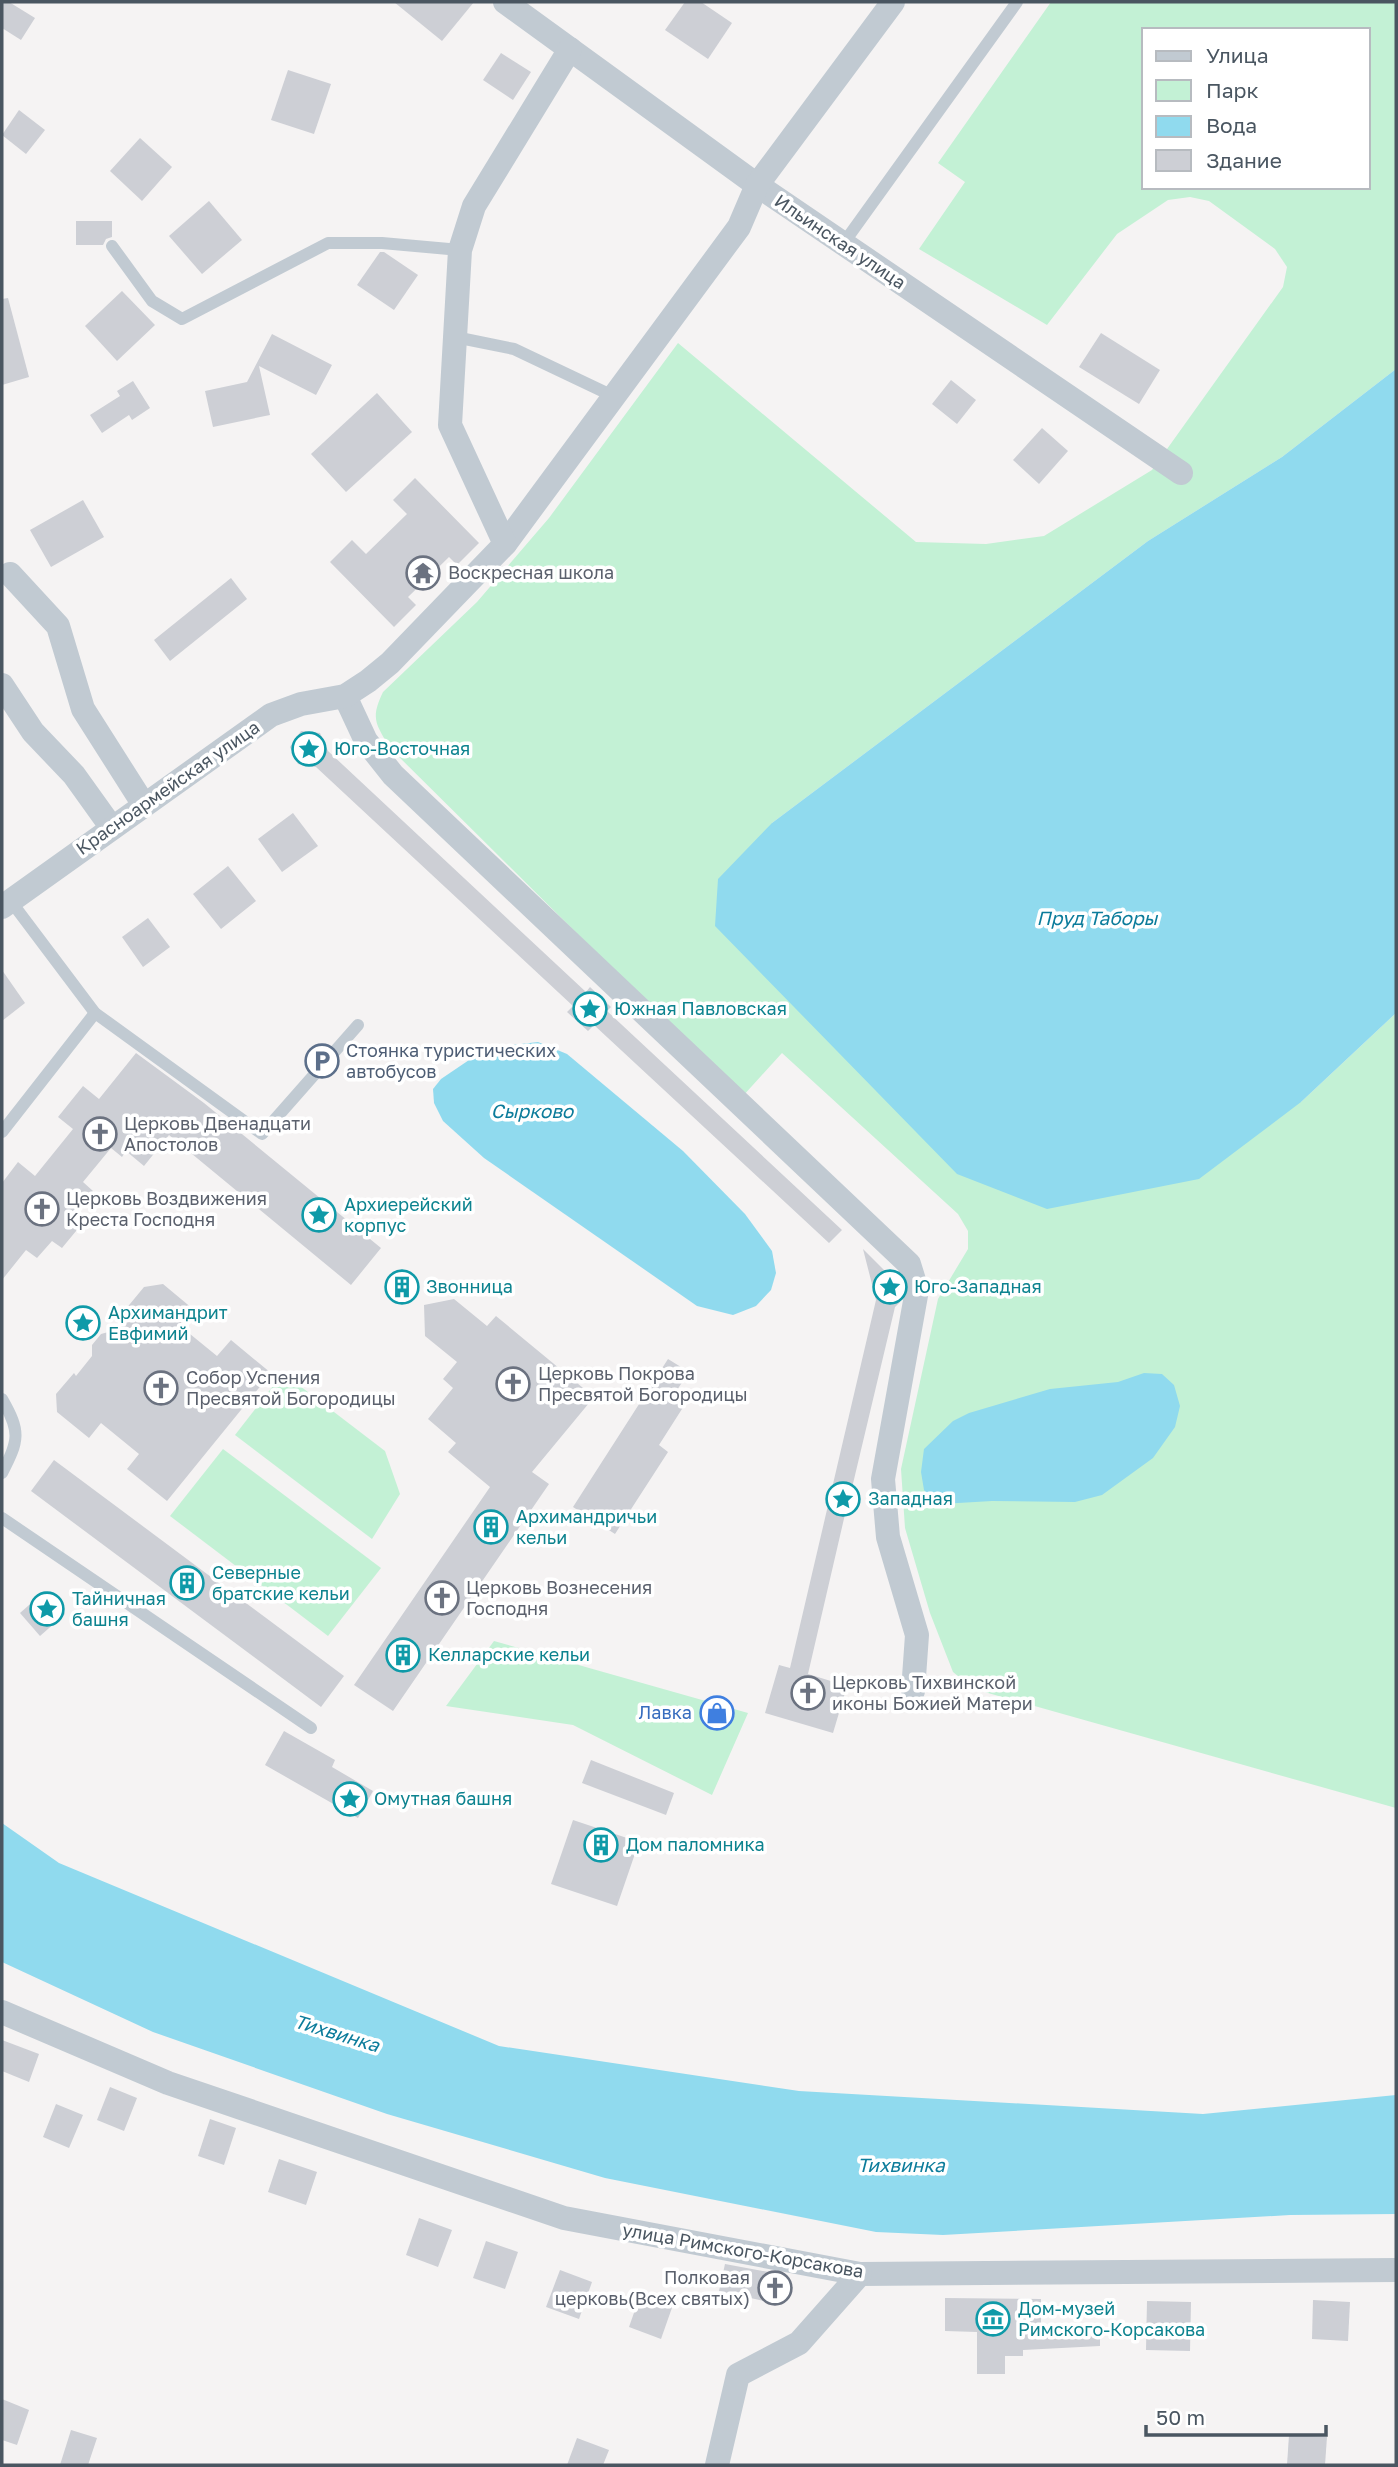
<svg xmlns="http://www.w3.org/2000/svg" width="1398" height="2467" font-family="'Golos Text',sans-serif">
	<style>
		.green { fill: #c3f1d5; fill-rule: evenodd }
		.water { fill: #90daee }
		.building { fill: #cdcfd5 }
		.lines { fill: none; stroke-linecap: round; stroke-linejoin: round }
		.lane { stroke: #c1cad2; stroke-width: 12 }
		.street { stroke: #c1cad2; stroke-width: 24 }
		.labels { text-anchor: middle; stroke-width: 7; stroke-linejoin: round; paint-order: stroke }
		.street-label { font-size: 18px; fill: #4a5661; stroke: #fff }
		.worship-label { font-size: 18px; fill: #5b616d; stroke: #fff; text-anchor: start }
		.culture-label { font-size: 18px; fill: #0d838f; stroke: #fff; text-anchor: start }
		.service-label { font-size: 18px; fill: #4e5e75; stroke: #fff; text-anchor: start }
		.shop-label { font-size: 18px; fill: #366cbe; stroke: #fff; text-anchor: end }
		.water-label { font-size: 19px; font-style: italic; fill: #0c7c9b; stroke: #fff }
	</style>
	<rect width="100%" height="100%" fill="#f5f3f3"/>
	<g class="green">
		<path d="M 1051,2 L 1396,2 L 1396,369 L 1282,457 L 1148,541 L 772,823 L 1301,1102 L 1396,1013 L 1396,1808 L 974,1689 L 953,1672 L 930,1613 L 905,1528 L 901,1469 L 938,1299 L 968,1249 L 968,1231 L 958,1214 L 782,1053 L 742,1097 L 390,748 C 376,724 370,719 383,692 L 477,602 L 549,518 L 678,343 L 916,542 L 986,544 L 1044,536 L 1152,470 L 1283,287 L 1287,267 L 1275,249 L 1209,201 L 1190,197 L 1168,200 L 1117,234 L 1047,325 L 919,249 L 965,182 L 938,163 ZM 1144,30 L 1368,30 L 1368,187 L 1144,187 Z"/>
		<path d="M 283,1373 L 385,1451 L 400,1494 L 372,1539 L 235,1435 Z"/>
		<path d="M 223,1449 L 381,1568 L 328,1636 L 170,1516 Z"/>
		<path d="M 494,1641 L 748,1713 L 712,1795 L 573,1725 L 446,1706 Z"/>
	</g>
	<g class="water">
		<path d="M 1396,369 L 1396,1013 L 1301,1102 L 1199,1179 L 1047,1209 L 957,1174 L 715,926 L 718,879 L 772,823 L 1148,541 L 1282,457 Z"/>
		<path d="M 538,1042 L 567,1054 L 683,1151 L 745,1214 L 772,1251 L 776,1273 L 771,1290 L 756,1306 L 733,1315 L 697,1306 L 484,1158 L 443,1121 L 434,1103 L 433,1089 L 441,1079 L 472,1058 L 504,1046 Z"/>
		<path d="M 1144,1373 L 1162,1374 L 1174,1385 L 1180,1406 L 1175,1427 L 1153,1458 L 1102,1495 L 1075,1502 L 992,1501 L 941,1504 L 931,1500 L 924,1490 L 921,1472 L 924,1449 L 953,1421 L 969,1413 L 1050,1389 L 1118,1382 Z"/>
		<path d="M 2,1823 L 59,1863 L 499,2046 L 799,2091 L 1203,2114 L 1396,2095 L 1396,2214 L 1290,2215 L 943,2235 L 876,2232 L 605,2178 L 387,2114 L 153,2032 L 2,1962 Z"/>
	</g>
	<g class="building">
		<path d="M 2,2 L 9,2 L 35,18 L 21,40 L 2,28 Z"/>
		<path d="M 394,2 L 474,2 L 442,41 Z"/>
		<path d="M 685,2 L 701,2 L 732,23 L 708,59 L 665,30 Z"/>
		<path d="M 501,53 L 531,72 L 513,100 L 483,80 Z"/>
		<path d="M 288,70 L 331,84 L 314,134 L 271,120 Z"/>
		<path d="M 19,110 L 45,130 L 26,154 L 2,135 Z"/>
		<path d="M 140,138 L 172,167 L 142,201 L 110,171 Z"/>
		<path d="M 209,201 L 242,240 L 202,274 L 169,236 Z"/>
		<path d="M 76,221 L 112,221 L 112,237 L 106,239 L 103,245 L 76,245 Z"/>
		<path d="M 380,252 L 384,252 L 418,275 L 394,310 L 357,285 Z"/>
		<path d="M 122,291 L 155,325 L 117,361 L 85,326 Z"/>
		<path d="M 8,298 L 29,377 L 2,385 L 2,299 Z"/>
		<path d="M 1101,333 L 1160,370 L 1139,404 L 1079,367 Z"/>
		<path d="M 272,334 L 332,365 L 316,395 L 259,366 L 270,415 L 213,427 L 205,391 L 247,382 Z"/>
		<path d="M 951,380 L 976,400 L 957,424 L 932,404 Z"/>
		<path d="M 133,381 L 150,408 L 132,420 L 129,415 L 102,433 L 90,415 L 120,396 L 117,391 Z"/>
		<path d="M 377,393 L 412,432 L 346,492 L 311,454 Z"/>
		<path d="M 1042,428 L 1068,451 L 1039,484 L 1013,460 Z"/>
		<path d="M 415,478 L 479,543 L 457,565 L 449,557 L 408,597 L 416,605 L 394,627 L 330,562 L 352,540 L 366,554 L 407,514 L 393,500 Z"/>
		<path d="M 83,500 L 104,537 L 51,567 L 30,530 Z"/>
		<path d="M 231,578 L 247,599 L 170,661 L 154,640 Z"/>
		<path d="M 301,731 L 320,733 L 328,751 L 586,992 L 590,987 L 611,1007 L 607,1011 L 842,1230 L 829,1243 L 594,1025 L 588,1031 L 567,1012 L 573,1006 L 316,767 L 298,764 L 290,747 Z"/>
		<path d="M 293,813 L 318,846 L 282,872 L 258,839 Z"/>
		<path d="M 228,866 L 256,901 L 221,929 L 193,894 Z"/>
		<path d="M 148,918 L 170,947 L 143,967 L 122,937 Z"/>
		<path d="M 2,970 L 25,1003 L 2,1021 Z"/>
		<path d="M 136,1053 L 204,1103 L 381,1248 L 351,1285 L 169,1135 L 144,1166 L 126,1151 L 122,1157 L 111,1148 L 83,1182 L 93,1191 L 77,1211 L 86,1219 L 62,1248 L 52,1241 L 37,1258 L 26,1250 L 2,1280 L 2,1183 L 18,1162 L 35,1176 L 73,1129 L 58,1117 L 83,1086 L 99,1099 Z"/>
		<path d="M 863,1249 L 884,1270 L 896,1273 L 902,1291 L 900,1302 L 895,1307 L 851,1492 L 858,1493 L 853,1512 L 846,1510 L 808,1674 L 847,1686 L 833,1733 L 765,1713 L 779,1665 L 790,1668 L 876,1300 Z"/>
		<path d="M 163,1284 L 193,1309 L 179,1325 L 217,1356 L 231,1340 L 271,1373 L 167,1501 L 127,1469 L 139,1454 L 101,1423 L 89,1438 L 57,1412 L 56,1394 L 74,1373 L 76,1376 L 92,1356 L 92,1345 L 101,1334 L 112,1331 L 128,1312 L 125,1310 L 144,1287 Z"/>
		<path d="M 454,1299 L 487,1326 L 496,1316 L 594,1397 L 532,1472 L 549,1484 L 393,1711 L 354,1685 L 490,1487 L 448,1452 L 456,1443 L 428,1419 L 453,1388 L 443,1379 L 457,1362 L 425,1336 L 424,1305 Z"/>
		<path d="M 668,1359 L 689,1372 L 677,1390 L 689,1398 L 659,1445 L 668,1452 L 615,1534 L 573,1507 Z"/>
		<path d="M 54,1460 L 344,1676 L 321,1707 L 31,1491 Z"/>
		<path d="M 45,1591 L 65,1614 L 40,1636 L 20,1613 Z"/>
		<path d="M 709,1700 L 730,1706 L 725,1726 L 704,1720 Z"/>
		<path d="M 284,1731 L 335,1760 L 332,1767 L 373,1791 L 358,1818 L 265,1765 Z"/>
		<path d="M 591,1760 L 674,1793 L 666,1815 L 582,1783 Z"/>
		<path d="M 573,1820 L 639,1842 L 617,1906 L 551,1884 Z"/>
		<path d="M 2,2040 L 39,2054 L 29,2082 L 2,2071 Z"/>
		<path d="M 110,2087 L 137,2098 L 124,2131 L 97,2120 Z"/>
		<path d="M 56,2104 L 83,2115 L 69,2148 L 43,2137 Z"/>
		<path d="M 210,2119 L 236,2128 L 224,2165 L 198,2156 Z"/>
		<path d="M 279,2159 L 317,2172 L 306,2205 L 268,2192 Z"/>
		<path d="M 419,2218 L 452,2230 L 438,2267 L 406,2255 Z"/>
		<path d="M 486,2241 L 518,2252 L 505,2289 L 473,2278 Z"/>
		<path d="M 725,2264 L 779,2274 L 773,2303 L 719,2291 Z"/>
		<path d="M 560,2270 L 592,2282 L 579,2319 L 546,2307 Z"/>
		<path d="M 642,2290 L 674,2302 L 661,2339 L 629,2327 Z"/>
		<path d="M 945,2298 L 1041,2299 L 1041,2329 L 1100,2328 L 1100,2346 L 1023,2350 L 1023,2356 L 1005,2356 L 1005,2374 L 977,2374 L 977,2332 L 945,2331 Z"/>
		<path d="M 1313,2300 L 1350,2302 L 1348,2341 L 1312,2339 Z"/>
		<path d="M 1147,2301 L 1191,2302 L 1190,2351 L 1146,2350 Z"/>
		<path d="M 2,2399 L 29,2410 L 17,2445 L 2,2440 Z"/>
		<path d="M 71,2430 L 97,2438 L 88,2465 L 60,2465 Z"/>
		<path d="M 1289,2435 L 1327,2437 L 1325,2465 L 1287,2465 Z"/>
		<path d="M 577,2438 L 609,2450 L 603,2465 L 567,2465 Z"/>
	</g>
	<g class="lines">
		<g class="lane">
			<path d="M 843,244 L 1017,2"/>
			<path d="M 112,246 L 152,301 L 182,319 L 328,243 L 382,243 L 460,250"/>
			<path d="M 455,337 L 514,349 L 615,397"/>
			<path d="M 10,900 L 95,1013 L 262,1134 L 358,1025"/>
			<path d="M 2,1132 L 95,1013"/>
			<path d="M 2,1399 C 21,1432 19,1440 2,1473"/>
			<path d="M 2,1518 L 311,1728"/>
		</g>
		<g class="street">
			<path d="M 505,2 L 757,185 L 1181,473"/>
			<path d="M 505,544 L 739,227 L 757,185 L 893,2"/>
			<path d="M 10,574 L 58,626 L 83,709 L 144,805"/>
			<path d="M 2,685 L 33,732 L 74,775 L 112,828"/>
			<path d="M 345,696 L 366,741 L 393,775 L 909,1264 L 917,1290 L 883,1479 L 888,1537 L 917,1635 L 913,1691"/>
			<path d="M 2,907 L 271,715 L 301,704 L 345,696 L 368,681 L 390,663 L 505,544 L 450,425 L 460,250 L 474,206 L 570,49"/>
			<path d="M 2,2012 L 168,2083 L 564,2218 L 860,2274 L 1396,2270"/>
			<path d="M 717,2465 L 738,2375 L 799,2343 L 860,2274"/>
		</g>
	</g>
	<defs>
		<symbol id="temple-ring" viewBox="-11 -11 22 22"><circle r="9.5" fill="#fff" stroke="#6b7280" stroke-width="1.5"/><path d="M0-6L5-2H3V0L6.5 2.5H4V6H1.5V3h-3V6H-4V2.5H-6.5L-3 0V-2H-5Z" fill="#6b7280"/></symbol>
		<symbol id="sight-ring" viewBox="-11 -11 22 22"><circle r="9.5" fill="#fff" stroke="#0f9aa8" stroke-width="1.5"/><path d="M0-6L1.8-2.2L6-1.7L2.9 1.2L3.7 5.4L0 3.3L-3.7 5.4L-2.9 1.2L-6-1.7L-1.8-2.2Z" fill="#0f9aa8"/></symbol>
		<symbol id="parking-ring" viewBox="-11 -11 22 22"><circle r="9.5" fill="#fff" stroke="#5c6f8a" stroke-width="1.5"/><path d="M-3.5-5.5H1a3.5 3.5 0 0 1 0 7H-1V5.5H-3.5ZM-1-3.4V-.6H.8a1.4 1.4 0 0 0 0-2.8Z" fill="#5c6f8a"/></symbol>
		<symbol id="church-ring" viewBox="-11 -11 22 22"><circle r="9.5" fill="#fff" stroke="#6b7280" stroke-width="1.5"/><path d="M-1.2-6h2.4v3.5h3.3v2.4h-3.3V6h-2.4V-.1h-3.3v-2.4h3.3Z" fill="#6b7280"/></symbol>
		<symbol id="building-ring" viewBox="-11 -11 22 22"><circle r="9.5" fill="#fff" stroke="#0f9aa8" stroke-width="1.5"/><path d="M-4-6H4V6H1V3H-1V6H-4ZM-2.5-4.3h1.7v1.8h-1.7ZM.8-4.3h1.7v1.8H.8ZM-2.5-1h1.7V.8h-1.7ZM.8-1h1.7V.8H.8Z" fill="#0f9aa8"/></symbol>
		<symbol id="shop-ring" viewBox="-11 -11 22 22"><circle r="9.5" fill="#fff" stroke="#3f7fe0" stroke-width="1.5"/><path d="M-5-2.5h2.3a2.7 3.5 0 0 1 5.4 0H5L5.5 6h-11ZM-1.5-2.5h3a1.5 2.3 0 0 0-3 0Z" fill="#3f7fe0"/></symbol>
		<symbol id="museum-ring" viewBox="-11 -11 22 22"><circle r="9.5" fill="#fff" stroke="#0f9aa8" stroke-width="1.5"/><path d="M0-6L6-3V-2H-6V-3ZM-5-1h2V3h-2ZM-1-1h2V3h-2ZM3-1h2V3H3ZM-6 4H6V6H-6Z" fill="#0f9aa8"/></symbol>
	</defs>
	<g fill-rule="evenodd">
		<use href="#temple-ring" x="404" y="554" width="38" height="38"/>
		<use href="#sight-ring" x="290" y="730" width="38" height="38"/>
		<use href="#sight-ring" x="571" y="990" width="38" height="38"/>
		<use href="#parking-ring" x="303" y="1042" width="38" height="38"/>
		<use href="#church-ring" x="81" y="1115" width="38" height="38"/>
		<use href="#church-ring" x="23" y="1190" width="38" height="38"/>
		<use href="#sight-ring" x="300" y="1196" width="38" height="38"/>
		<use href="#building-ring" x="383" y="1268" width="38" height="38"/>
		<use href="#sight-ring" x="871" y="1268" width="38" height="38"/>
		<use href="#sight-ring" x="64" y="1304" width="38" height="38"/>
		<use href="#church-ring" x="494" y="1365" width="38" height="38"/>
		<use href="#church-ring" x="142" y="1369" width="38" height="38"/>
		<use href="#sight-ring" x="824" y="1480" width="38" height="38"/>
		<use href="#building-ring" x="472" y="1508" width="38" height="38"/>
		<use href="#building-ring" x="168" y="1564" width="38" height="38"/>
		<use href="#church-ring" x="423" y="1579" width="38" height="38"/>
		<use href="#sight-ring" x="28" y="1590" width="38" height="38"/>
		<use href="#building-ring" x="384" y="1636" width="38" height="38"/>
		<use href="#church-ring" x="789" y="1674" width="38" height="38"/>
		<use href="#shop-ring" x="698" y="1694" width="38" height="38"/>
		<use href="#sight-ring" x="331" y="1780" width="38" height="38"/>
		<use href="#building-ring" x="582" y="1826" width="38" height="38"/>
		<use href="#church-ring" x="756" y="2269" width="38" height="38"/>
		<use href="#museum-ring" x="974" y="2300" width="38" height="38"/>
	</g>
	<g class="labels">
		<g class="street-label">
			<text transform="translate(840 242) rotate(34)" y="6">Ильинская улица</text>
			<text transform="translate(168 788) rotate(-35)" y="6">Красноармейская улица</text>
			<text transform="translate(743 2251) rotate(10)" y="6">улица Римского-Корсакова</text>
		</g>
		<g class="worship-label">
			<text x="448" y="579">Воскресная школа</text>
			<text x="124" y="1130">Церковь Двенадцати<tspan x="124" dy="21">Апостолов</tspan></text>
			<text x="66" y="1205">Церковь Воздвижения<tspan x="66" dy="21">Креста Господня</tspan></text>
			<text x="538" y="1380">Церковь Покрова<tspan x="538" dy="21">Пресвятой Богородицы</tspan></text>
			<text x="186" y="1384">Собор Успения<tspan x="186" dy="21">Пресвятой Богородицы</tspan></text>
			<text x="466" y="1594">Церковь Вознесения<tspan x="466" dy="21">Господня</tspan></text>
			<text x="832" y="1689">Церковь Тихвинской<tspan x="832" dy="21">иконы Божией Матери</tspan></text>
			<text x="750" y="2284" text-anchor="end">Полковая<tspan x="750" dy="21">церковь(Всех святых)</tspan></text>
		</g>
		<g class="culture-label">
			<text x="334" y="755">Юго-Восточная</text>
			<text x="614" y="1015">Южная Павловская</text>
			<text x="344" y="1211">Архиерейский<tspan x="344" dy="21">корпус</tspan></text>
			<text x="426" y="1293">Звонница</text>
			<text x="914" y="1293">Юго-Западная</text>
			<text x="108" y="1319">Архимандрит<tspan x="108" dy="21">Евфимий</tspan></text>
			<text x="868" y="1505">Западная</text>
			<text x="516" y="1523">Архимандричьи<tspan x="516" dy="21">кельи</tspan></text>
			<text x="212" y="1579">Северные<tspan x="212" dy="21">братские кельи</tspan></text>
			<text x="72" y="1605">Тайничная<tspan x="72" dy="21">башня</tspan></text>
			<text x="428" y="1661">Келларские кельи</text>
			<text x="374" y="1805">Омутная башня</text>
			<text x="626" y="1851">Дом паломника</text>
			<text x="1018" y="2315">Дом-музей<tspan x="1018" dy="21">Римского-Корсакова</tspan></text>
		</g>
		<g class="service-label">
			<text x="346" y="1057">Стоянка туристических<tspan x="346" dy="21">автобусов</tspan></text>
		</g>
		<g class="shop-label">
			<text x="692" y="1719">Лавка</text>
		</g>
		<g class="water-label">
			<text x="1097" y="925">Пруд Таборы</text>
			<text x="532" y="1118">Сырково</text>
			<text transform="translate(337 2033) rotate(17)" y="7">Тихвинка</text>
			<text x="901" y="2172">Тихвинка</text>
		</g>
	</g>
	<rect width="1398" height="2467" fill="none" stroke="#4a5661" stroke-width="7"/>
	<rect x="1142" y="28" width="228" height="161" fill="#ffffff" stroke="#b7bbc0" stroke-width="2"/>
	<rect x="1156" y="51" width="35" height="10" fill="#c1cad2" stroke="#b7bbc0" stroke-width="2"/>
	<text x="1206" y="63" font-size="21" fill="#4a5661">Улица</text>
	<rect x="1156" y="80" width="35" height="21" fill="#c3f1d5" stroke="#b7bbc0" stroke-width="2"/>
	<text x="1206" y="98" font-size="21" fill="#4a5661">Парк</text>
	<rect x="1156" y="116" width="35" height="21" fill="#90daee" stroke="#b7bbc0" stroke-width="2"/>
	<text x="1206" y="133" font-size="21" fill="#4a5661">Вода</text>
	<rect x="1156" y="150" width="35" height="21" fill="#cdcfd5" stroke="#b7bbc0" stroke-width="2"/>
	<text x="1206" y="168" font-size="21" fill="#4a5661">Здание</text>
	<path d="M1146 2425v10h180v-10" fill="none" stroke="#4a5661" stroke-width="3.5"/>
	<text x="1156" y="2425" font-size="21" fill="#4a5661" stroke="#ffffff" stroke-width="5" paint-order="stroke">50 m</text>
</svg>
